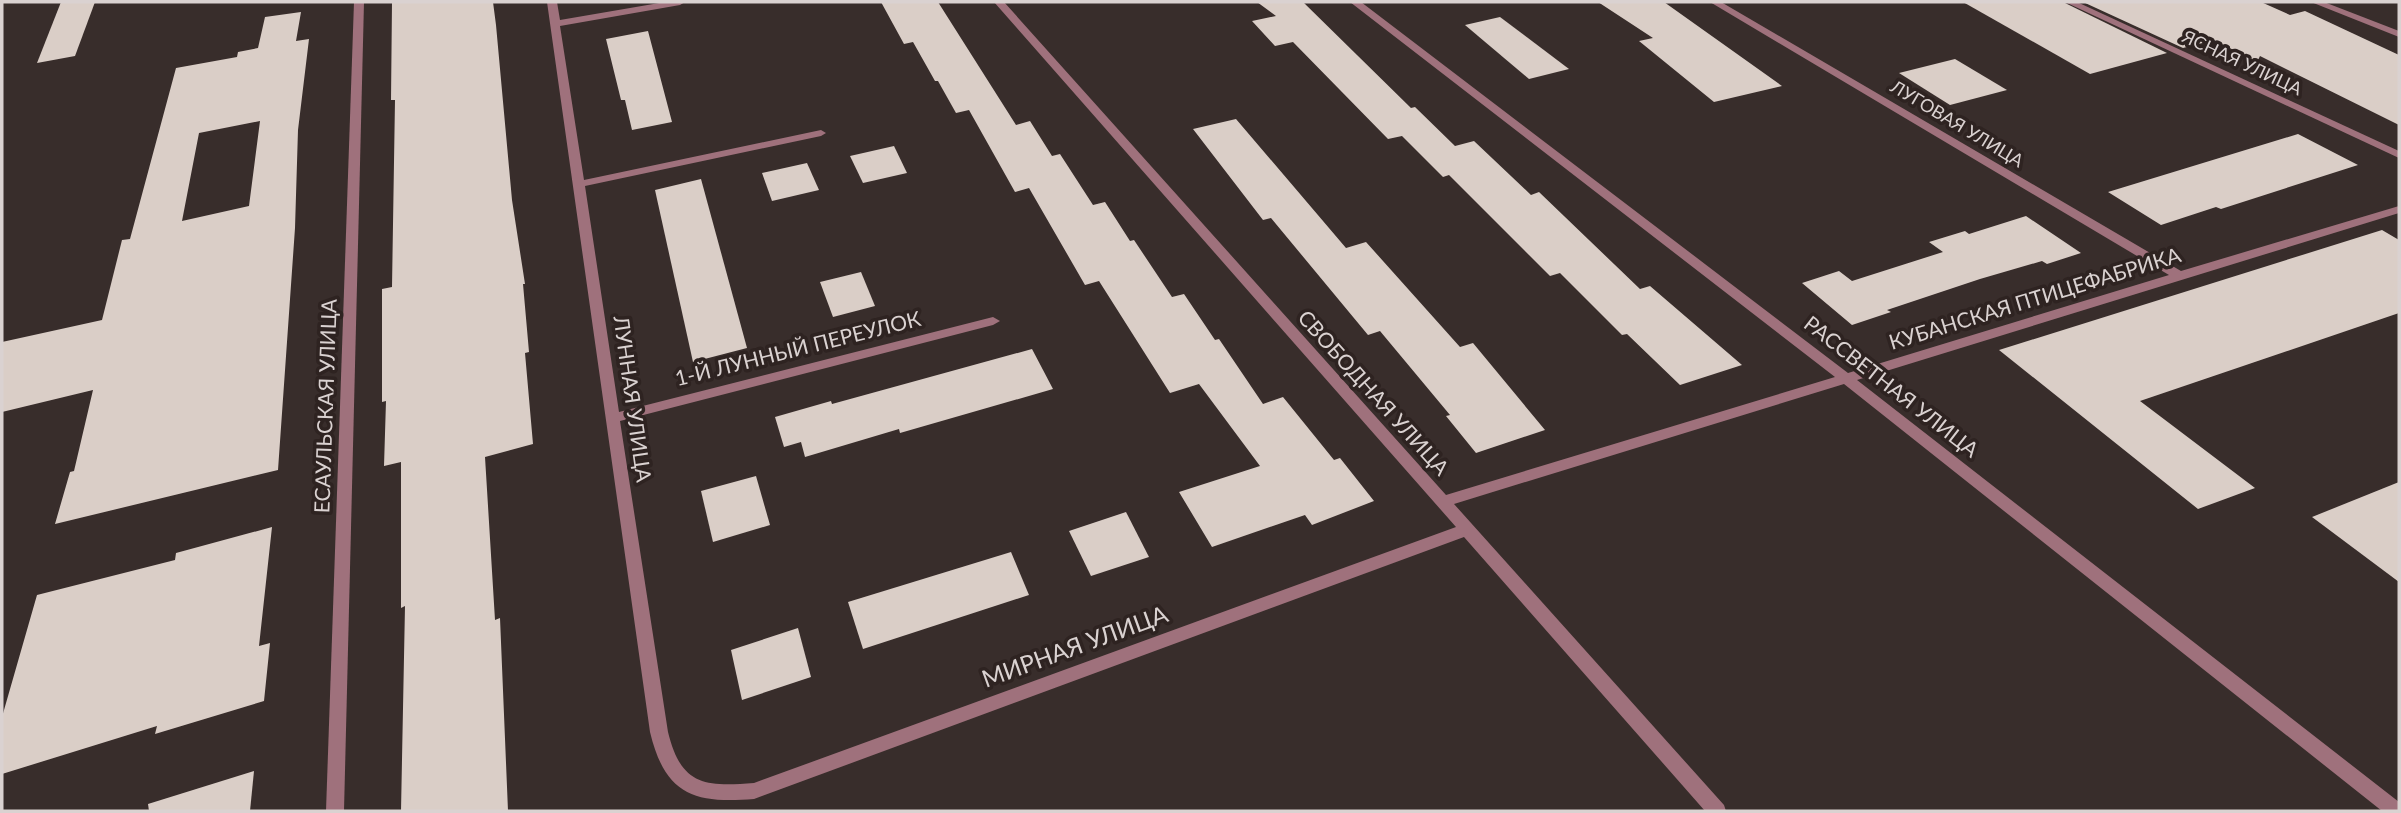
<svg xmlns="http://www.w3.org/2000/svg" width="2401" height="813" font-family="Lato,sans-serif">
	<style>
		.building { fill: #dacec7; fill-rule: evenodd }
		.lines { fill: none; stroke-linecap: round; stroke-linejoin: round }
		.minor { fill: #9f717c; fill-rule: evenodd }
		.labels { text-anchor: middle; stroke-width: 7; stroke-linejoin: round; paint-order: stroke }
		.far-street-label { font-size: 18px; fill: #dad2d1; stroke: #2e2321 }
		.street-label { font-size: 21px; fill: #dad2d1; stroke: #2e2321 }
		.near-street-label { font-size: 24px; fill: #dad2d1; stroke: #2e2321 }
	</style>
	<rect width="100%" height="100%" fill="#382d2b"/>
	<g class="building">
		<path d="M 61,2 L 95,2 L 75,56 L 37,63 Z"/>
		<path d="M 392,2 L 493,2 L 496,25 L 512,200 L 525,284 L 523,284 L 529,352 L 525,353 L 533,444 L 485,457 L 495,620 L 500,618 L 508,811 L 401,811 L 405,606 L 401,608 L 401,462 L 384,466 L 386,401 L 382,402 L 382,289 L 392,287 L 395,100 L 391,100 Z"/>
		<path d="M 881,2 L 938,2 L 1016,125 L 1030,121 L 1052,156 L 1060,154 L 1093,205 L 1105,202 L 1130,241 L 1134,240 L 1172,297 L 1184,294 L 1215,340 L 1219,339 L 1263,404 L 1283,397 L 1334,460 L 1340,458 L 1374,501 L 1312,525 L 1305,515 L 1212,547 L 1179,492 L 1260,466 L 1199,384 L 1170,393 L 1099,281 L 1085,285 L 1029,188 L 1015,192 L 969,110 L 956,113 L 938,81 L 935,81 L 913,42 L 904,44 Z"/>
		<path d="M 1257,2 L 1303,2 L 1411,108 L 1415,107 L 1455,146 L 1474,141 L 1531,195 L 1539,192 L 1640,289 L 1650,286 L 1742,365 L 1680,385 L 1627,334 L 1622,335 L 1560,273 L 1550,276 L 1449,175 L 1443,177 L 1402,136 L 1388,139 L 1293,42 L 1275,46 L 1252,21 L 1276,16 Z"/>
		<path d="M 1598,2 L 1664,2 L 1782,86 L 1714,102 L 1639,41 L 1653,38 Z"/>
		<path d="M 1963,2 L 2063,2 L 2167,53 L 2090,74 Z"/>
		<path d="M 2083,2 L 2261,2 L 2290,15 L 2305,11 L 2399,55 L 2399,125 L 2260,56 L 2257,62 L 2214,40 L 2183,48 Z"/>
		<path d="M 301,12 L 296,41 L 309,39 L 298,130 L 295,228 L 278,470 L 55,524 L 70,472 L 74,471 L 93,390 L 2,412 L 2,342 L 102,320 L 122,240 L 130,239 L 176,68 L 237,57 L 238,52 L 258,48 L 265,17 ZM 260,121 L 249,206 L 182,221 L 199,133 Z"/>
		<path d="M 1500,17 L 1569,69 L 1529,79 L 1465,25 Z"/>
		<path d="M 648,31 L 672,122 L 632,130 L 625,100 L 621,100 L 606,39 Z"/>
		<path d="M 1955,59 L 2007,90 L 1950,105 L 1899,73 Z"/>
		<path d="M 1236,119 L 1346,248 L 1366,242 L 1460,347 L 1473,343 L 1545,430 L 1476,453 L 1446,416 L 1450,415 L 1380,331 L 1368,335 L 1271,218 L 1263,220 L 1193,129 Z"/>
		<path d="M 2298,134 L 2358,165 L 2221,209 L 2216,207 L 2161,225 L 2108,192 Z"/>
		<path d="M 894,146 L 907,173 L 863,183 L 850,156 Z"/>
		<path d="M 807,163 L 819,190 L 772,201 L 762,173 Z"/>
		<path d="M 701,179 L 747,348 L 693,362 L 655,190 Z"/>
		<path d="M 2026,216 L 2081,253 L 2047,264 L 2042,261 L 1980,279 L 1887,310 L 1891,312 L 1852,325 L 1802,283 L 1839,271 L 1852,281 L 1943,252 L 1929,242 L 1965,231 L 1969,234 Z"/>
		<path d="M 2382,230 L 2399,240 L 2399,313 L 2140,401 L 2255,488 L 2198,509 L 1999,350 Z"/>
		<path d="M 861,272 L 875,306 L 833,317 L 820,282 Z"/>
		<path d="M 1032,349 L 1053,389 L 900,433 L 899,429 L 805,457 L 801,442 L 784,447 L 775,417 L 831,401 L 832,404 Z"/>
		<path d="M 756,476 L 770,525 L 713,542 L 701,491 Z"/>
		<path d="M 2399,482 L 2399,582 L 2312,517 Z"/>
		<path d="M 1126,512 L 1149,557 L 1091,576 L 1069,531 Z"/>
		<path d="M 272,527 L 259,646 L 270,643 L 264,701 L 155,734 L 157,726 L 2,774 L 2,717 L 37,595 L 175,560 L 176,553 Z"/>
		<path d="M 1011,552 L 1029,595 L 863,649 L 848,602 Z"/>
		<path d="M 798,628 L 811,677 L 742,700 L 731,650 Z"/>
		<path d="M 254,771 L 250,811 L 149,811 L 148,804 Z"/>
	</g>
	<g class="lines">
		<g class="minor">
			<path d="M 354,2 L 364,2 L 344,811 L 326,811 Z"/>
			<path d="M 547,2 L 557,2 L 560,20 L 665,2 L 685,2 L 680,5 L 560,26 L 584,180 L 821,130 L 826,133 L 821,136 L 585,186 L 619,412 L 993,317 L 1000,321 L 993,325 L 620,421 L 668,732 C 681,785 704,787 754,783 L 1456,527 L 994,2 L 1004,2 L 1446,495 L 1835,377 L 1350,2 L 1361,2 L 1848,373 L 2169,275 L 1710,2 L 1721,2 L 2181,271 L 2399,206 L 2399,213 L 1857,380 L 2399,802 L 2399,811 L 2382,811 L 1844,384 L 1454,504 L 1724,805 L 1726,811 L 1705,811 L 1464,537 L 754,799 C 693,804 665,794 650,732 Z"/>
			<path d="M 2065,2 L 2077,2 L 2399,151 L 2399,158 Z"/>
			<path d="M 2311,2 L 2324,2 L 2399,31 L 2399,37 Z"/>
		</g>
	</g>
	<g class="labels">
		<g class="far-street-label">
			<text transform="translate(2242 63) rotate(25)" y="6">ЯСНАЯ УЛИЦА</text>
			<text transform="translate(1957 124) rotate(31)" y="6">ЛУГОВАЯ УЛИЦА</text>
		</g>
		<g class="street-label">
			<text transform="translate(2035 299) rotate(-17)" y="7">КУБАНСКАЯ ПТИЦЕФАБРИКА</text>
			<text transform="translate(798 349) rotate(-14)" y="7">1-Й ЛУННЫЙ ПЕРЕУЛОК</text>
			<text transform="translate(1891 387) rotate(38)" y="7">РАССВЕТНАЯ УЛИЦА</text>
			<text transform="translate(1373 393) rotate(48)" y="7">СВОБОДНАЯ УЛИЦА</text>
			<text transform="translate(632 399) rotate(82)" y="7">ЛУННАЯ УЛИЦА</text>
			<text transform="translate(326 406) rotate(-88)" y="7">ЕСАУЛЬСКАЯ УЛИЦА</text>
		</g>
		<g class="near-street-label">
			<text transform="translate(1075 647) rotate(-20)" y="8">МИРНАЯ УЛИЦА</text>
		</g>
	</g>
	<rect width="2401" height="813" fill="none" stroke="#dad2d1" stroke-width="7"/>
</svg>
